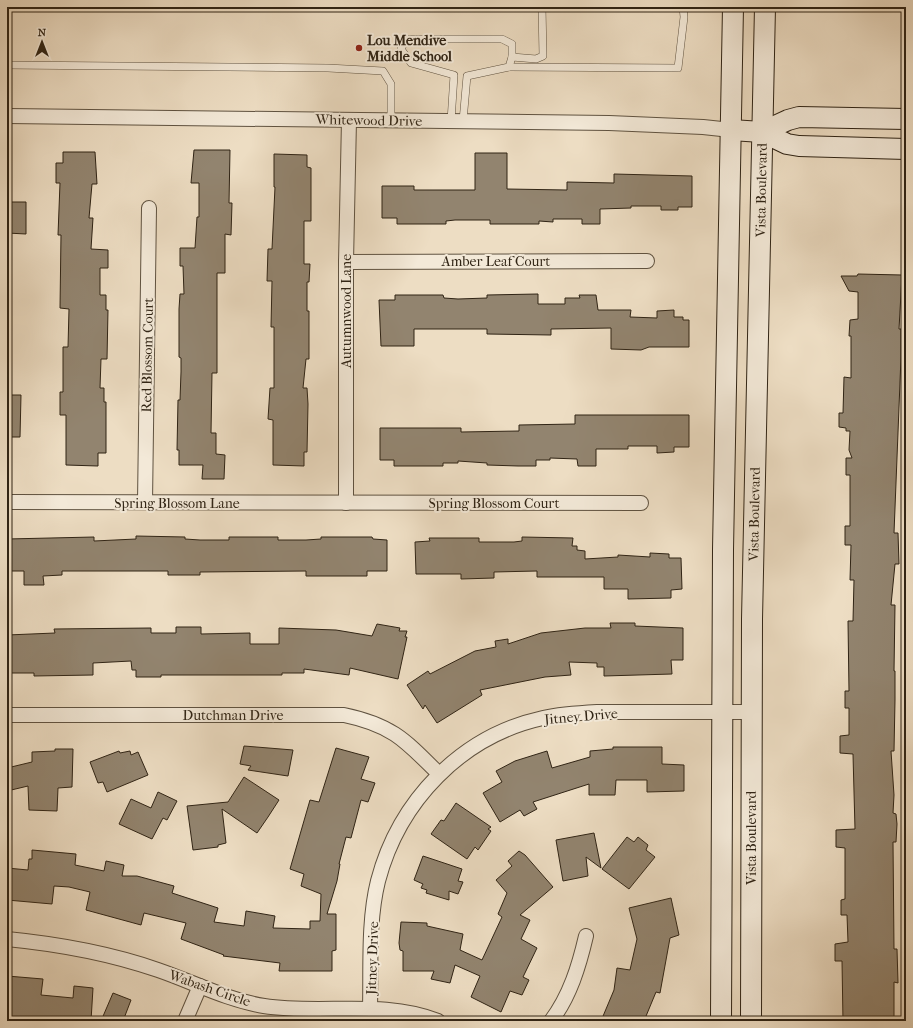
<svg xmlns="http://www.w3.org/2000/svg" width="913" height="1028" font-family="'IM FELL French Canon',serif">
	<style>
		.building { fill: #92846f; stroke: #302415 }
		.lines { fill: none; stroke-linecap: round; stroke-linejoin: round }
		.lane-casing { stroke: #5f5240; stroke-width: 8 }
		.street-casing { stroke: #5f5240; stroke-width: 16 }
		.secondary-casing { stroke: #302415; stroke-width: 22 }
		.lane { stroke: #f3e9d8; stroke-width: 7 }
		.street { stroke: #f3e9d8; stroke-width: 14 }
		.secondary { stroke: #f3e9d8; stroke-width: 20 }
		.poi-dot { fill: #8f2418; stroke: #f3e9d8; stroke-width: 1.5 }
		.labels { text-anchor: middle; stroke-width: 4; stroke-linejoin: round; paint-order: stroke }
		.poi-label { font-size: 14px; font-weight: bold; fill: #302415; stroke: #f3e9d8; text-anchor: start }
		.street-label { font-size: 14px; fill: #302415; stroke: #f3e9d8 }
	</style>
	<rect width="100%" height="100%" fill="#edddc3"/>
	<filter id="stains"><feTurbulence type="fractalNoise" baseFrequency=".005" numOctaves="4"/><feColorMatrix values="0 0 0 0 .2 0 0 0 0 .09 0 0 0 0 .02 0 0 0 .5 -.17"/></filter>
	<radialGradient id="worn" r=".72"><stop offset=".6" stop-color="#630" stop-opacity="0"/><stop offset="1" stop-color="#630" stop-opacity=".3"/></radialGradient>
	<g class="building">
		<path d="M 194,150 L 230,150 L 229,203 L 232,203 L 231,235 L 225,234 L 225,273 L 217,273 L 217,373 L 212,373 L 211,433 L 216,433 L 216,454 L 225,455 L 224,479 L 202,479 L 203,465 L 179,465 L 179,450 L 177,450 L 178,400 L 180,400 L 181,372 L 181,358 L 179,357 L 179,309 L 180,294 L 184,294 L 183,266 L 180,266 L 180,248 L 195,248 L 197,217 L 199,217 L 199,183 L 191,183 Z"/>
		<path d="M 63,152 L 95,152 L 97,184 L 92,184 L 89,218 L 93,218 L 91,249 L 108,250 L 108,268 L 100,268 L 100,295 L 106,295 L 106,310 L 108,310 L 107,359 L 101,359 L 100,388 L 104,388 L 104,402 L 106,402 L 106,453 L 98,453 L 98,466 L 66,465 L 66,415 L 60,415 L 60,392 L 63,392 L 63,347 L 68,347 L 69,309 L 60,308 L 61,235 L 58,235 L 60,183 L 56,183 L 56,163 L 63,163 Z"/>
		<path d="M 475,153 L 507,153 L 507,189 L 567,190 L 567,182 L 614,183 L 614,174 L 692,176 L 692,207 L 678,207 L 678,210 L 661,210 L 661,206 L 631,206 L 631,208 L 600,209 L 600,224 L 582,224 L 582,219 L 553,219 L 553,222 L 539,221 L 539,224 L 490,224 L 490,220 L 455,220 L 446,221 L 446,224 L 397,224 L 397,218 L 382,218 L 382,186 L 414,186 L 414,190 L 475,190 Z"/>
		<path d="M 274,154 L 307,155 L 307,167 L 311,168 L 311,221 L 304,221 L 304,264 L 310,264 L 309,282 L 307,282 L 307,311 L 309,311 L 309,359 L 306,359 L 303,388 L 307,388 L 308,404 L 307,452 L 304,452 L 304,466 L 273,465 L 273,420 L 268,419 L 270,388 L 274,388 L 274,327 L 271,327 L 272,281 L 267,281 L 268,249 L 272,249 L 275,187 L 274,187 Z"/>
		<path d="M 7,202 L 26,202 L 26,234 L 7,233 Z"/>
		<path d="M 858,274 L 902,275 L 899,329 L 901,329 L 901,357 L 894,533 L 898,533 L 899,564 L 895,564 L 891,605 L 895,605 L 894,671 L 895,671 L 895,700 L 894,751 L 891,751 L 894,795 L 893,813 L 896,814 L 897,824 L 896,842 L 893,842 L 894,949 L 897,949 L 898,983 L 894,982 L 894,1021 L 843,1021 L 842,961 L 835,961 L 835,944 L 848,942 L 847,915 L 841,915 L 841,900 L 845,899 L 845,848 L 836,847 L 836,830 L 855,829 L 853,754 L 840,753 L 840,736 L 849,735 L 849,708 L 845,708 L 845,691 L 849,691 L 848,621 L 853,621 L 854,580 L 850,580 L 851,545 L 845,545 L 845,526 L 850,526 L 850,475 L 846,475 L 846,458 L 852,458 L 849,450 L 850,431 L 846,431 L 846,428 L 839,427 L 839,413 L 843,413 L 844,377 L 851,378 L 851,336 L 849,336 L 850,320 L 858,319 L 858,292 L 849,291 L 841,276 L 857,276 Z"/>
		<path d="M 538,294 L 538,304 L 565,304 L 565,298 L 580,298 L 579,295 L 596,295 L 598,310 L 631,310 L 630,317 L 657,318 L 657,311 L 674,310 L 674,317 L 683,317 L 683,320 L 689,320 L 689,347 L 649,347 L 641,350 L 611,349 L 611,328 L 551,329 L 551,335 L 487,334 L 487,329 L 414,329 L 414,346 L 381,346 L 379,300 L 395,300 L 395,295 L 443,295 L 444,298 L 458,299 L 487,298 L 487,295 Z"/>
		<path d="M 7,395 L 21,395 L 20,437 L 7,437 Z"/>
		<path d="M 575,415 L 689,415 L 689,447 L 674,447 L 674,452 L 657,453 L 657,446 L 628,446 L 628,449 L 596,449 L 596,466 L 578,466 L 577,459 L 550,458 L 550,460 L 536,460 L 536,466 L 518,466 L 487,465 L 487,463 L 458,461 L 458,463 L 443,463 L 443,466 L 394,466 L 394,460 L 380,460 L 380,428 L 461,428 L 461,432 L 519,431 L 519,425 L 575,424 Z"/>
		<path d="M 136,536 L 185,537 L 185,539 L 200,540 L 229,540 L 229,537 L 278,537 L 278,540 L 306,540 L 321,539 L 321,537 L 372,537 L 373,539 L 387,540 L 387,571 L 367,571 L 367,576 L 306,576 L 306,571 L 200,572 L 200,575 L 168,575 L 168,571 L 62,571 L 62,575 L 43,576 L 44,585 L 24,585 L 24,571 L 7,571 L 7,539 L 94,537 L 94,541 L 136,539 Z"/>
		<path d="M 522,537 L 573,538 L 572,546 L 577,546 L 577,550 L 585,551 L 585,559 L 618,557 L 618,555 L 650,557 L 650,553 L 669,554 L 669,558 L 681,558 L 682,589 L 671,590 L 671,598 L 628,599 L 628,589 L 604,589 L 604,577 L 537,577 L 537,571 L 494,572 L 494,578 L 461,579 L 461,574 L 416,574 L 415,542 L 430,541 L 429,538 L 479,538 L 479,542 L 514,542 L 522,541 Z"/>
		<path d="M 610,623 L 635,623 L 635,626 L 683,628 L 683,660 L 671,660 L 672,674 L 604,676 L 604,667 L 597,667 L 597,663 L 569,662 L 571,675 L 545,677 L 480,690 L 482,695 L 437,723 L 425,705 L 423,709 L 407,685 L 428,671 L 430,674 L 475,651 L 496,647 L 495,641 L 508,639 L 508,644 L 541,633 L 585,628 L 611,628 Z"/>
		<path d="M 377,624 L 400,628 L 399,631 L 407,631 L 405,637 L 407,637 L 398,679 L 350,668 L 349,675 L 304,669 L 304,673 L 282,673 L 282,675 L 161,675 L 161,677 L 136,677 L 136,670 L 132,670 L 131,661 L 93,663 L 93,675 L 34,676 L 34,673 L 7,673 L 7,635 L 55,633 L 54,629 L 151,628 L 151,633 L 176,633 L 176,627 L 201,627 L 201,634 L 250,633 L 250,644 L 279,644 L 279,628 L 336,630 L 372,636 Z"/>
		<path d="M 244,746 L 293,750 L 288,776 L 248,770 L 251,766 L 240,764 Z"/>
		<path d="M 613,747 L 662,747 L 662,764 L 684,765 L 684,791 L 647,792 L 647,780 L 616,780 L 615,795 L 589,795 L 589,784 L 533,802 L 537,809 L 524,816 L 520,810 L 500,822 L 483,793 L 502,782 L 496,771 L 515,761 L 547,751 L 552,768 L 590,757 L 590,751 L 613,749 Z"/>
		<path d="M 336,748 L 369,757 L 361,779 L 375,783 L 368,802 L 361,800 L 351,838 L 346,837 L 339,864 L 340,864 L 337,881 L 327,914 L 336,914 L 336,950 L 332,951 L 332,971 L 279,971 L 280,963 L 223,956 L 224,955 L 181,939 L 186,923 L 144,913 L 141,925 L 86,910 L 90,892 L 69,887 L 54,886 L 52,904 L 7,900 L 7,868 L 28,870 L 29,859 L 32,859 L 32,850 L 76,854 L 75,865 L 104,871 L 106,861 L 124,865 L 122,876 L 137,876 L 174,886 L 172,893 L 218,908 L 214,922 L 244,926 L 246,911 L 275,916 L 273,928 L 310,929 L 310,921 L 320,921 L 321,894 L 301,886 L 304,874 L 290,869 L 310,800 L 319,802 Z"/>
		<path d="M 55,749 L 73,749 L 72,787 L 58,788 L 57,811 L 29,810 L 28,786 L 7,791 L 7,768 L 32,762 L 32,752 L 55,751 Z"/>
		<path d="M 119,751 L 120,753 L 130,751 L 131,755 L 138,752 L 148,775 L 107,792 L 103,782 L 98,783 L 90,762 Z"/>
		<path d="M 244,777 L 279,800 L 268,817 L 257,833 L 222,809 L 226,843 L 218,845 L 218,847 L 193,850 L 187,806 L 228,802 Z"/>
		<path d="M 158,792 L 177,801 L 167,820 L 163,818 L 152,839 L 119,824 L 131,799 L 151,808 Z"/>
		<path d="M 456,803 L 491,827 L 488,829 L 491,831 L 478,850 L 475,847 L 467,859 L 431,834 L 441,820 L 444,821 Z"/>
		<path d="M 594,833 L 601,868 L 586,857 L 588,876 L 563,881 L 556,840 Z"/>
		<path d="M 627,837 L 634,842 L 638,837 L 648,845 L 646,850 L 655,857 L 629,889 L 602,869 Z"/>
		<path d="M 519,851 L 525,855 L 553,887 L 520,915 L 530,920 L 521,939 L 537,948 L 523,977 L 529,980 L 522,995 L 510,991 L 501,1012 L 471,997 L 480,976 L 455,965 L 450,983 L 431,979 L 434,971 L 403,971 L 403,951 L 400,950 L 399,943 L 401,922 L 427,923 L 427,926 L 463,934 L 460,950 L 482,960 L 502,917 L 498,914 L 507,893 L 496,880 L 512,866 L 508,861 Z"/>
		<path d="M 423,856 L 462,869 L 458,881 L 463,882 L 458,894 L 449,891 L 449,900 L 426,893 L 427,890 L 421,888 L 423,884 L 414,880 Z"/>
		<path d="M 671,898 L 679,935 L 670,938 L 660,993 L 656,992 L 644,1021 L 601,1021 L 614,990 L 617,968 L 630,970 L 637,939 L 629,908 Z"/>
		<path d="M 7,976 L 43,979 L 41,995 L 73,998 L 74,986 L 93,988 L 91,1021 L 7,1021 Z"/>
		<path d="M 113,993 L 131,1000 L 123,1021 L 101,1021 Z"/>
	</g>
	<g class="lines">
		<defs>
			<g id="lane">
				<path d="M 512,57 L 536,59 L 543,56 L 542,7"/>
				<path d="M 7,65 L 328,68 L 383,71 L 391,84 L 391,121"/>
				<path d="M 509,67 L 678,68 L 684,17 L 683,7"/>
				<path d="M 451,121 L 454,75 L 411,63 L 401,49 L 406,39 L 502,39 L 512,44 L 512,57 L 509,67 L 467,76 L 463,121"/>
			</g>
			<g id="street">
				<path d="M 7,116 L 609,123 L 703,127 L 731,130"/>
				<path d="M 346,262 L 647,261"/>
				<path d="M 7,502 L 641,503"/>
				<path d="M 145,502 L 149,208"/>
				<path d="M 346,503 L 346,262 L 349,120"/>
				<path d="M 7,715 L 344,715 C 392,725 405,740 439,774"/>
				<path d="M 7,939 C 58,944 109,953 158,970 C 193,982 227,1000 264,1006 C 322,1015 382,999 438,1021"/>
				<path d="M 370,1008 C 371,967 368,921 378,881 C 399,801 461,736 543,718 C 561,714 579,713 597,712 L 751,712"/>
				<path d="M 185,1021 L 200,986"/>
				<path d="M 551,1021 C 570,996 579,966 586,936"/>
			</g>
			<g id="secondary">
				<path d="M 731,130 L 762,132 L 787,144 L 799,146 L 906,149"/>
				<path d="M 762,132 L 788,120 L 799,117 L 906,119"/>
				<path d="M 721,1021 L 723,550 L 733,7"/>
				<path d="M 751,1021 L 752,619 L 765,7"/>
			</g>
		</defs>
		<use href="#lane" class="lane-casing"/>
		<use href="#street" class="street-casing"/>
		<use href="#secondary" class="secondary-casing"/>
		<use href="#lane" class="lane"/>
		<use href="#street" class="street"/>
		<use href="#secondary" class="secondary"/>
	</g>
	<circle class="poi-dot" cx="359" cy="48" r="4"/>
	<g class="labels">
		<g class="poi-label">
			<text x="367" y="45">Lou Mendive<tspan x="367" dy="16">Middle School</tspan></text>
		</g>
		<g class="street-label">
			<text transform="translate(369 120) rotate(1)" y="5">Whitewood Drive</text>
			<text transform="translate(761 190) rotate(-89)" y="5">Vista Boulevard</text>
			<text x="496" y="266">Amber Leaf Court</text>
			<text transform="translate(346 311) rotate(-90)" y="5">Autumnwood Lane</text>
			<text transform="translate(147 355) rotate(-89)" y="5">Red Blossom Court</text>
			<text x="177" y="508">Spring Blossom Lane</text>
			<text x="494" y="508">Spring Blossom Court</text>
			<text transform="translate(754 514) rotate(-89)" y="5">Vista Boulevard</text>
			<text x="233" y="720">Dutchman Drive</text>
			<text transform="translate(581 716) rotate(-5)" y="5">Jitney Drive</text>
			<text transform="translate(751 838) rotate(-90)" y="5">Vista Boulevard</text>
			<text transform="translate(372 958) rotate(-88)" y="5">Jitney Drive</text>
			<text transform="translate(210 988) rotate(19)" y="5">Wabash Circle</text>
		</g>
	</g>
	<rect width="913" height="1028" fill="none" stroke="#edddc3" stroke-width="24"/>
	<rect x="8" y="8" width="897" height="1012" fill="none" stroke="#302415" stroke-width="2"/>
	<rect x="12" y="12" width="889" height="1004" fill="none" stroke="#302415"/>
	<g transform="translate(42 42)" stroke="#f3e9d8" stroke-width="3" paint-order="stroke">
	<path d="M0-3L7 15L0 10L-7 15Z" fill="#302415"/>
	<text y="-6" font-size="11" font-weight="bold" text-anchor="middle" fill="#302415">N</text>
	</g>
	<rect width="100%" height="100%" filter="url(#stains)"/>
	<rect width="100%" height="100%" fill="url(#worn)"/>
</svg>
